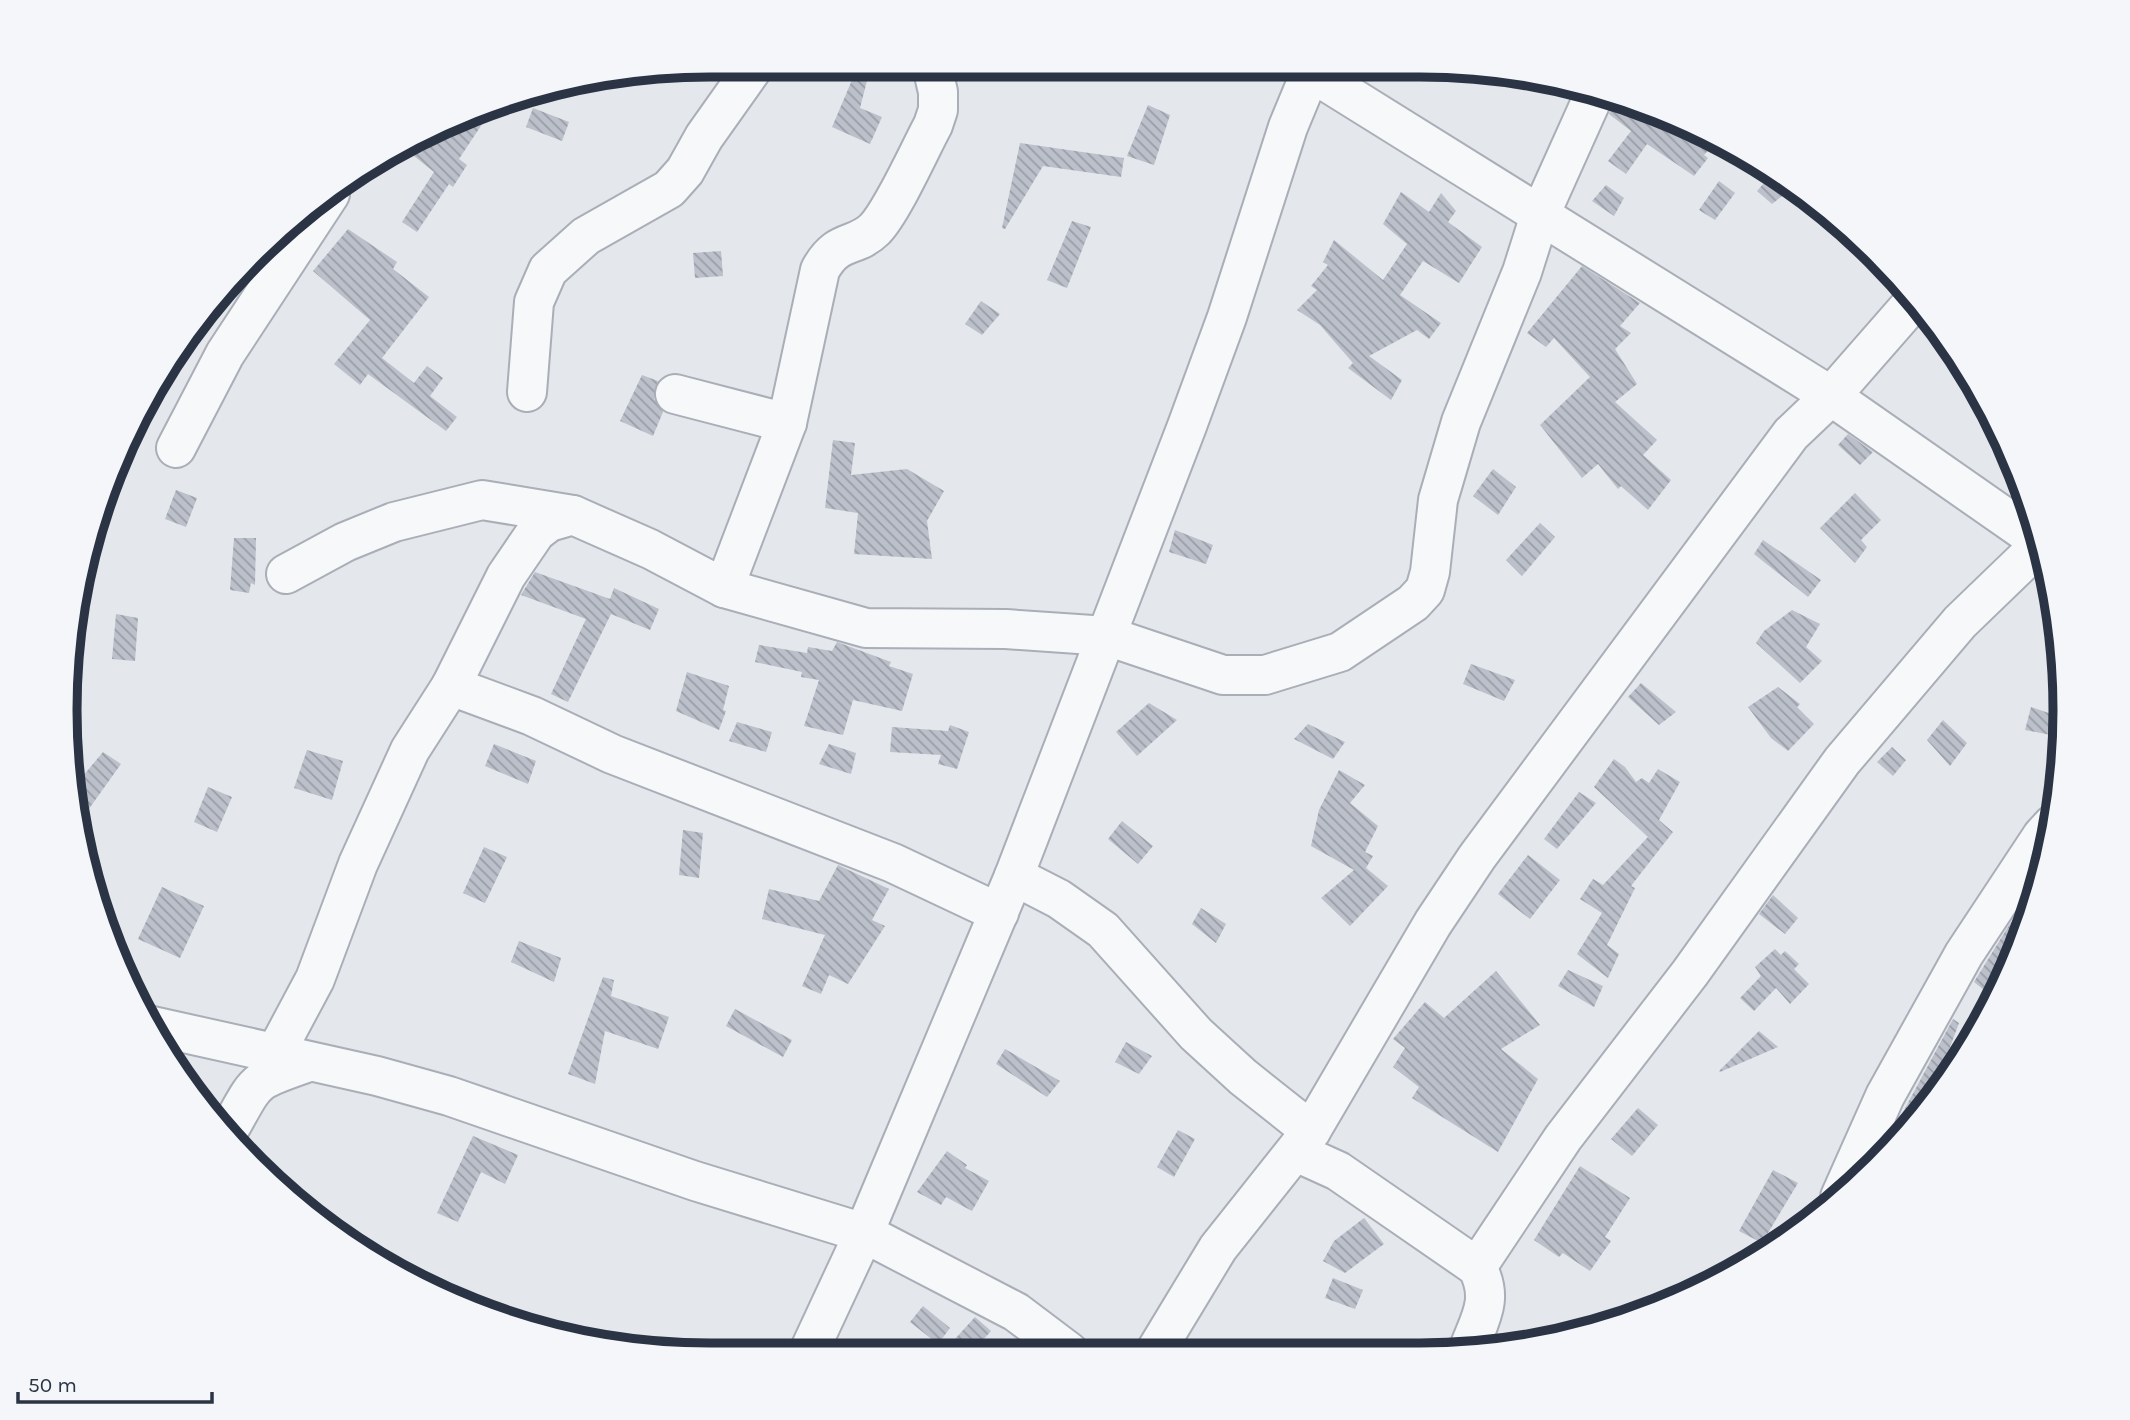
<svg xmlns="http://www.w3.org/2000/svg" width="2130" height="1420" font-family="Karla,sans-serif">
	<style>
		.building { fill: url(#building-back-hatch) }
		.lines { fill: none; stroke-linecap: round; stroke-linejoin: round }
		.minor-casing { stroke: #a9aeb7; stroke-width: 42 }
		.minor { stroke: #f7f8fa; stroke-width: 38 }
		.rim { fill: none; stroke: #2b3445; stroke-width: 9 }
	</style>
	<defs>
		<pattern id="building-back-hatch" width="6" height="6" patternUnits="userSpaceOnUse" patternTransform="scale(1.75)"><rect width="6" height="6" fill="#bbc0ca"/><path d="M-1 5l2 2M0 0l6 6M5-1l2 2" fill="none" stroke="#989da6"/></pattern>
	</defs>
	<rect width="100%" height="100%" fill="#e4e7ec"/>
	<g class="building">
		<path d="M 858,66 L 870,69 L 860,108 L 882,117 L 870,144 L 832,127 Z"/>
		<path d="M 496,103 L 459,159 L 467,165 L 453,187 L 449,184 L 417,232 L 402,222 L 434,172 L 404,148 Z"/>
		<path d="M 1613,103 L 1687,126 L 1716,142 L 1704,155 L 1708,158 L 1694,176 L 1647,144 L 1626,174 L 1608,161 L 1631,131 L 1609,114 Z"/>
		<path d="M 1148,105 L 1170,115 L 1154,165 L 1127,156 Z"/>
		<path d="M 533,108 L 569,122 L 562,141 L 526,127 Z"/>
		<path d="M 1020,143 L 1124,158 L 1121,177 L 1043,166 L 1005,229 L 1002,228 Z"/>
		<path d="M 1771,175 L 1791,189 L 1772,204 L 1757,191 Z"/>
		<path d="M 1719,181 L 1735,193 L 1715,220 L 1699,210 Z"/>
		<path d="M 1606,185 L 1624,198 L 1614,216 L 1592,201 Z"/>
		<path d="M 1401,192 L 1429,212 L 1441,193 L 1456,211 L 1448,222 L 1482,247 L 1459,283 L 1423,261 L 1400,295 L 1441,323 L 1429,339 L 1417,330 L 1369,356 L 1402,380 L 1391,400 L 1348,368 L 1353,363 L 1320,325 L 1297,310 L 1317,290 L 1311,286 L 1328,265 L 1323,262 L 1334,240 L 1383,280 L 1407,244 L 1383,224 Z"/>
		<path d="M 1072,221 L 1091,227 L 1067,288 L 1047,280 Z"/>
		<path d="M 348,229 L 397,262 L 393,269 L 429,297 L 382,358 L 414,383 L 427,366 L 443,378 L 430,396 L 457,417 L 446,431 L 368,374 L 360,385 L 334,364 L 370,320 L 313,271 Z"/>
		<path d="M 721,251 L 723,276 L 695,278 L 693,253 Z"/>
		<path d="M 1582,266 L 1640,303 L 1620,326 L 1631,333 L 1615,349 L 1637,384 L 1615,402 L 1657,440 L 1643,455 L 1671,480 L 1648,510 L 1621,486 L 1618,489 L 1598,464 L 1582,478 L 1540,425 L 1590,377 L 1554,338 L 1546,347 L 1527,333 Z"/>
		<path d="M 981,301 L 1000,314 L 982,335 L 965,324 Z"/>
		<path d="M 642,375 L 658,381 L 654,399 L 663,412 L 653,436 L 620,421 Z"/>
		<path d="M 1848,434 L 1873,452 L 1860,465 L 1838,445 Z"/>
		<path d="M 833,440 L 855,443 L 851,475 L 907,469 L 944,491 L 927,521 L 932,559 L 854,554 L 858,513 L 825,508 Z"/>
		<path d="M 1493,469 L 1516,487 L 1498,515 L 1473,496 Z"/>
		<path d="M 176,490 L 197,498 L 186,527 L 165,519 Z"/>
		<path d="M 1855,493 L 1881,520 L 1861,540 L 1867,547 L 1855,563 L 1820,528 Z"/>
		<path d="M 1540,523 L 1555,537 L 1522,576 L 1506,560 Z"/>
		<path d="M 1175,530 L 1213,545 L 1206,564 L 1169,552 Z"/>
		<path d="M 234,538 L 256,538 L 255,585 L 251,583 L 249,593 L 230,590 Z"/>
		<path d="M 1763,540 L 1821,580 L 1808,597 L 1754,554 Z"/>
		<path d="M 535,572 L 610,599 L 614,588 L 659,609 L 650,630 L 611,614 L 568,702 L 551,694 L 586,619 L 521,595 Z"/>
		<path d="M 1792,610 L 1820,624 L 1806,647 L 1822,661 L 1800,683 L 1756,643 L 1764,631 Z"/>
		<path d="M 116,614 L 138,618 L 135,661 L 112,659 Z"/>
		<path d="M 837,642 L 891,662 L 889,666 L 913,674 L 902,711 L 853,700 L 843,735 L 804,726 L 819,680 L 801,677 L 802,672 L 755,662 L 759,645 L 807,653 L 808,647 L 832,651 Z"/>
		<path d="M 1471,664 L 1515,680 L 1504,701 L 1463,684 Z"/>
		<path d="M 687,672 L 729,686 L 723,710 L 726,711 L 719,730 L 676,711 Z"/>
		<path d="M 1641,683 L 1676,712 L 1659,725 L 1628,697 Z"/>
		<path d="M 1778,687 L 1800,704 L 1797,707 L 1814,724 L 1788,751 L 1771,738 L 1748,707 Z"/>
		<path d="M 1149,703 L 1177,720 L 1137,756 L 1116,732 Z"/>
		<path d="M 2031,707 L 2060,717 L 2056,736 L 2025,730 Z"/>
		<path d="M 1943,720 L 1967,743 L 1950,766 L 1927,740 Z"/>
		<path d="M 737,722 L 772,732 L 766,752 L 729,741 Z"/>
		<path d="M 1308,724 L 1345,742 L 1333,759 L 1294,739 Z"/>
		<path d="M 950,725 L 969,732 L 957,769 L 938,764 L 941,755 L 890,752 L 892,727 L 948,731 Z"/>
		<path d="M 494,744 L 536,761 L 528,784 L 485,766 Z"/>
		<path d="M 829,744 L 856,753 L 851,774 L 819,764 Z"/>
		<path d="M 1892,747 L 1906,760 L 1893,776 L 1877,762 Z"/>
		<path d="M 307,750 L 343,761 L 332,800 L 294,788 Z"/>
		<path d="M 103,752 L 121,764 L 81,820 L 77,783 Z"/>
		<path d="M 1614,759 L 1625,767 L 1636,782 L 1642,778 L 1649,783 L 1658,769 L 1680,782 L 1659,820 L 1673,832 L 1631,886 L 1635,888 L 1607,945 L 1619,954 L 1608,978 L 1577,954 L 1602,913 L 1580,899 L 1593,879 L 1603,885 L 1648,837 L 1594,787 Z"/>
		<path d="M 1339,770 L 1365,785 L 1350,803 L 1378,826 L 1365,852 L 1373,856 L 1366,868 L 1388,886 L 1350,926 L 1321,898 L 1354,870 L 1311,846 L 1319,810 Z"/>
		<path d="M 208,787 L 232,797 L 217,832 L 194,822 Z"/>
		<path d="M 1579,792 L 1596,803 L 1557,849 L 1544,839 Z"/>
		<path d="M 1122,821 L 1153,846 L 1138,864 L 1108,839 Z"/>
		<path d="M 683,830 L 703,833 L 699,878 L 679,875 Z"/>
		<path d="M 484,847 L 507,857 L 485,903 L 463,893 Z"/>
		<path d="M 1528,855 L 1560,880 L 1530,919 L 1498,894 Z"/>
		<path d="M 838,865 L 889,889 L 872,920 L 885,926 L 848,984 L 829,975 L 821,994 L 802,986 L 825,935 L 762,919 L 769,889 L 819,901 Z"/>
		<path d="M 162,887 L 204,906 L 180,958 L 138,939 Z"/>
		<path d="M 1773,895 L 1798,918 L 1785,934 L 1759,914 Z"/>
		<path d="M 1201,908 L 1226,924 L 1216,943 L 1192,924 Z"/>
		<path d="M 2011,922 L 2025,931 L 1994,998 L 1974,982 Z"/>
		<path d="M 519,941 L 561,958 L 554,982 L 511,962 Z"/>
		<path d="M 1775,949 L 1781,955 L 1785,951 L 1799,964 L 1794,969 L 1809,984 L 1790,1004 L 1776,988 L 1754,1011 L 1740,998 L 1761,976 L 1755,967 Z"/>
		<path d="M 1568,970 L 1603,986 L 1594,1007 L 1558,986 Z"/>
		<path d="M 1496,971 L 1540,1025 L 1501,1049 L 1538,1079 L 1498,1152 L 1412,1098 L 1419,1087 L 1393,1067 L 1405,1048 L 1393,1039 L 1425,1002 L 1444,1018 Z"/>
		<path d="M 603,977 L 614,980 L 611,996 L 669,1017 L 658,1049 L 605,1031 L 595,1084 L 568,1074 Z"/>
		<path d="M 735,1009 L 792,1040 L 783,1057 L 726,1026 Z"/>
		<path d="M 1953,1019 L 1959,1023 L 1938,1079 L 1943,1083 L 1908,1131 L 1895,1127 Z"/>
		<path d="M 1759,1031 L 1778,1047 L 1720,1072 L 1719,1071 Z"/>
		<path d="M 1126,1042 L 1152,1056 L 1139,1074 L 1115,1062 Z"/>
		<path d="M 1005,1049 L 1060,1081 L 1047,1097 L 996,1064 Z"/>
		<path d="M 1638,1108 L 1658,1125 L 1632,1156 L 1611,1139 Z"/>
		<path d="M 1178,1130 L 1195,1139 L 1174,1177 L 1157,1167 Z"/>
		<path d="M 473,1136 L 518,1155 L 505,1184 L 481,1172 L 458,1222 L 437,1213 Z"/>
		<path d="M 947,1151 L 967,1165 L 965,1168 L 989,1181 L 972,1211 L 946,1197 L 941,1205 L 917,1192 Z"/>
		<path d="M 1580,1166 L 1630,1198 L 1605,1237 L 1611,1241 L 1590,1271 L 1563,1253 L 1559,1257 L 1534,1240 Z"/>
		<path d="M 1773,1170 L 1798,1183 L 1762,1243 L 1739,1231 Z"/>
		<path d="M 1364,1218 L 1384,1244 L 1345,1273 L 1323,1261 L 1334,1241 Z"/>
		<path d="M 1333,1278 L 1363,1290 L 1355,1309 L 1325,1298 Z"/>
		<path d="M 923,1306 L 950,1328 L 938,1344 L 910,1322 Z"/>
		<path d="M 975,1317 L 991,1331 L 973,1351 L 944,1351 Z"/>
	</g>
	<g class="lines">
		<defs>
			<g id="minor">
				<path d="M 1306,69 L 1831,396 L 2043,544"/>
				<path d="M 527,392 L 534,302 L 548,270 L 586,236 L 669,189 L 685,171 L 704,137 L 755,65"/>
				<path d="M 675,394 L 787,423"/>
				<path d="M 176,448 L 225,354 L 330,194"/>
				<path d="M 286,574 L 345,542 L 394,522 L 482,500 L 573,515"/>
				<path d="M 724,588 L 787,423 L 820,270 C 838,237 855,249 875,229 C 893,210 919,151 933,125 L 938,110 L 938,92 L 932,66"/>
				<path d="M 451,686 L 532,716 L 612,754 L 893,863 L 999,913"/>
				<path d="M 1014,876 L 1059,899 L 1103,930 L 1196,1034 L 1243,1077 L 1311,1131"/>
				<path d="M 148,1025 L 377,1076 L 449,1096 L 695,1181 L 864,1233 L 1016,1312 L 1069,1352"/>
				<path d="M 275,1054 L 315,979 L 358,864 L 410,750 L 451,686 L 506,576 L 536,532 L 549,522 L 573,515 L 650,549 L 724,588 L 866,628 L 1006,629 L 1107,636 L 1223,675 L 1265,675 L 1340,652 L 1413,603 L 1425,590 L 1430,572 L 1438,500 L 1461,422 L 1522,272 L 1540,215 L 1593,97"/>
				<path d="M 230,1128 C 258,1079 251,1082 306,1063"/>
				<path d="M 1296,1152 L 1338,1171 L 1477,1267 C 1495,1300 1479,1320 1467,1353"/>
				<path d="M 1840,1197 L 1885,1096 L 1964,954 L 2042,836 L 2053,824"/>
				<path d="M 1477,1267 L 1563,1138 L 1690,973 L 1842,761 L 1960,622 L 2043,542"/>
				<path d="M 809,1351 L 864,1233 L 1014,876 L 1187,426 L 1227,317 L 1288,127 L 1312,69"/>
				<path d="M 1155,1352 L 1218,1248 L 1311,1131 L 1433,923 L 1477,857 L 1791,434 L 1831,396 L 1915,300"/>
			</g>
		</defs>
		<use href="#minor" class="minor-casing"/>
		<use href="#minor" class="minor"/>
	</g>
	<path d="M0 0H2130V1420H0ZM710 77H1420A633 633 0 0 1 2053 710V710A633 633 0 0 1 1420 1343H710A633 633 0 0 1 77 710V710A633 633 0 0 1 710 77Z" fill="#f4f6f9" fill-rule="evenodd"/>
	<path class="rim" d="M710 77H1420A633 633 0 0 1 2053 710V710A633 633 0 0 1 1420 1343H710A633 633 0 0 1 77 710V710A633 633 0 0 1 710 77Z"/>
	<path d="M18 1392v10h194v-10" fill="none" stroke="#2b3445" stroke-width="3.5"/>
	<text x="28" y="1392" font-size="21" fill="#2b3445" stroke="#f4f6f9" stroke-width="5" paint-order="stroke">50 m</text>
</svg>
